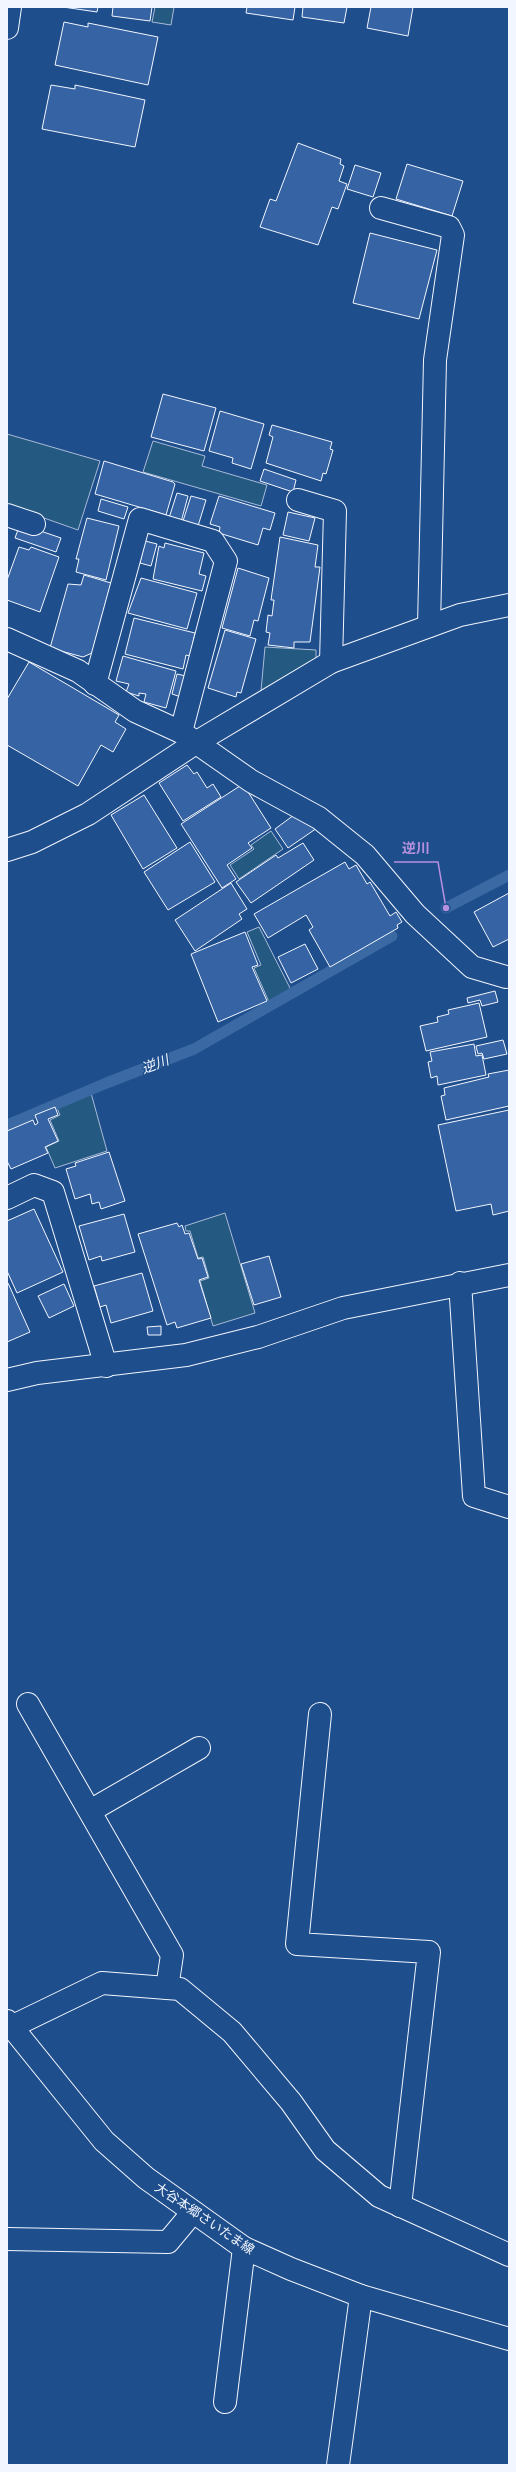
<svg xmlns="http://www.w3.org/2000/svg" width="516" height="2472" font-family="'Varela Round','Noto Sans JP',sans-serif">
	<style>
		.green { fill: #245a82; stroke: #a8bbd7 }
		.lines { fill: none; stroke-linecap: round; stroke-linejoin: round }
		.stream { stroke: #3b69a3; stroke-width: 11 }
		.building { fill: #3563a3; stroke: #f2f6ff }
		.minor-casing { stroke: #f2f6ff; stroke-width: 24 }
		.major-casing { stroke: #f2f6ff; stroke-width: 24 }
		.minor { stroke: #1f4e8c; stroke-width: 22 }
		.major { stroke: #1f4e8c; stroke-width: 22 }
		.labels { text-anchor: middle; stroke-width: 3; stroke-linejoin: round; paint-order: stroke }
		.street-label { font-size: 13px; fill: #f2f6ff; stroke: #1f4e8c }
		.water-label { font-size: 14px; font-style: italic; fill: #f2f6ff; stroke: #1f4e8c }
		.leader { fill: none; stroke: #b691df; stroke-width: 1.5 }
		.callout-dot { fill: #b691df; stroke: #1f4e8c; stroke-width: 1.5 }
		.callout-label { font-size: 14px; text-anchor: middle; font-weight: bold; fill: #b691df; stroke: #1f4e8c; stroke-width: 3; stroke-linejoin: round; paint-order: stroke }
	</style>
	<rect width="100%" height="100%" fill="#1f4e8c"/>
	<g class="green">
		<path d="M 155,7 L 174,7 L 171,25 L 152,22 Z"/>
		<path d="M 7,434 L 100,461 L 78,530 L 7,505 Z"/>
		<path d="M 153,441 L 205,456 L 202,466 L 267,485 L 261,506 L 143,472 Z"/>
		<path d="M 265,647 L 316,650 L 316,658 L 261,691 Z"/>
		<path d="M 271,831 L 283,849 L 239,879 L 230,865 L 254,849 L 251,845 Z"/>
		<path d="M 259,927 L 291,990 L 269,1002 L 254,968 L 261,965 L 247,932 Z"/>
		<path d="M 91,1093 L 107,1151 L 55,1168 L 46,1147 L 59,1141 L 50,1120 L 60,1115 L 57,1108 Z"/>
		<path d="M 225,1213 L 255,1313 L 213,1326 L 200,1281 L 209,1278 L 203,1257 L 198,1258 L 190,1231 L 186,1231 L 185,1226 Z"/>
	</g>
	<g class="lines">
		<g class="stream">
			<path d="M 446,908 L 509,875"/>
			<path d="M 7,1125 L 104,1084 L 194,1049 L 392,936"/>
		</g>
	</g>
	<g class="building">
		<path d="M 63,7 L 98,7 L 97,12 Z"/>
		<path d="M 113,7 L 152,7 L 150,21 L 112,16 Z"/>
		<path d="M 247,7 L 295,7 L 293,20 L 246,13 Z"/>
		<path d="M 303,7 L 347,7 L 344,23 L 302,17 Z"/>
		<path d="M 371,7 L 413,7 L 408,36 L 367,28 Z"/>
		<path d="M 64,22 L 88,27 L 88,23 L 158,37 L 148,85 L 55,65 Z"/>
		<path d="M 51,85 L 75,89 L 75,85 L 145,100 L 135,147 L 42,129 Z"/>
		<path d="M 298,143 L 341,159 L 340,164 L 344,166 L 339,181 L 347,184 L 338,209 L 332,207 L 318,245 L 260,227 L 270,199 L 276,201 Z"/>
		<path d="M 407,164 L 463,181 L 452,216 L 396,199 Z"/>
		<path d="M 355,165 L 381,173 L 373,197 L 347,189 Z"/>
		<path d="M 370,233 L 437,250 L 419,319 L 353,303 Z"/>
		<path d="M 163,394 L 216,408 L 204,451 L 151,437 Z"/>
		<path d="M 220,411 L 264,424 L 251,469 L 232,463 L 233,458 L 209,451 Z"/>
		<path d="M 272,425 L 332,442 L 330,449 L 333,450 L 326,474 L 323,473 L 321,481 L 266,463 L 273,437 L 269,435 Z"/>
		<path d="M 104,461 L 173,482 L 175,484 L 166,515 L 95,494 Z"/>
		<path d="M 264,469 L 296,480 L 293,492 L 260,481 Z"/>
		<path d="M 177,493 L 188,496 L 181,522 L 169,518 Z"/>
		<path d="M 191,496 L 206,500 L 198,526 L 183,521 Z"/>
		<path d="M 219,496 L 275,513 L 270,530 L 263,528 L 258,545 L 219,533 L 220,527 L 210,524 Z"/>
		<path d="M 101,499 L 128,507 L 124,519 L 98,511 Z"/>
		<path d="M 288,512 L 315,518 L 309,541 L 283,535 Z"/>
		<path d="M 87,518 L 119,526 L 106,580 L 76,572 L 79,559 L 76,559 Z"/>
		<path d="M 20,524 L 61,538 L 56,552 L 15,538 Z"/>
		<path d="M 280,537 L 318,545 L 315,567 L 320,567 L 310,642 L 294,642 L 294,648 L 268,645 L 270,633 L 266,632 L 268,615 L 272,616 L 274,600 L 271,600 Z"/>
		<path d="M 145,541 L 157,544 L 151,566 L 140,563 Z"/>
		<path d="M 165,543 L 204,553 L 199,574 L 206,576 L 202,591 L 153,579 L 159,546 L 164,548 Z"/>
		<path d="M 19,547 L 29,550 L 31,547 L 59,557 L 40,612 L 7,600 L 7,580 Z"/>
		<path d="M 238,568 L 269,578 L 258,621 L 254,620 L 250,636 L 222,628 Z"/>
		<path d="M 84,575 L 111,583 L 92,653 L 83,657 L 50,648 L 68,584 L 81,585 Z"/>
		<path d="M 141,578 L 197,593 L 187,629 L 128,613 Z"/>
		<path d="M 134,618 L 195,633 L 190,656 L 186,655 L 183,669 L 125,654 Z"/>
		<path d="M 225,630 L 256,639 L 241,693 L 237,692 L 236,697 L 208,688 Z"/>
		<path d="M 123,656 L 176,671 L 166,708 L 144,702 L 146,694 L 139,693 L 139,696 L 126,692 L 129,684 L 116,681 Z"/>
		<path d="M 29,662 L 119,715 L 115,722 L 126,729 L 113,752 L 101,745 L 78,786 L 7,745 L 7,699 Z"/>
		<path d="M 177,674 L 186,676 L 181,697 L 172,694 Z"/>
		<path d="M 187,765 L 194,774 L 197,772 L 207,788 L 213,784 L 221,797 L 183,821 L 159,783 Z"/>
		<path d="M 243,784 L 271,828 L 248,843 L 252,848 L 227,865 L 236,879 L 222,888 L 181,824 Z"/>
		<path d="M 144,795 L 177,848 L 143,869 L 111,815 Z"/>
		<path d="M 294,815 L 317,828 L 288,848 L 275,829 Z"/>
		<path d="M 190,842 L 215,882 L 168,910 L 144,872 Z"/>
		<path d="M 303,843 L 314,860 L 251,903 L 236,882 L 276,855 L 278,858 Z"/>
		<path d="M 345,862 L 349,869 L 356,865 L 367,884 L 370,882 L 390,916 L 396,912 L 402,922 L 397,925 L 398,928 L 330,967 L 309,930 L 313,927 L 306,915 L 268,938 L 254,914 Z"/>
		<path d="M 231,883 L 247,909 L 239,914 L 242,919 L 195,951 L 175,920 Z"/>
		<path d="M 509,893 L 509,939 L 493,947 L 474,912 Z"/>
		<path d="M 245,932 L 258,965 L 252,967 L 267,1001 L 218,1022 L 191,954 Z"/>
		<path d="M 305,944 L 318,969 L 291,983 L 278,957 Z"/>
		<path d="M 495,991 L 498,1002 L 482,1006 L 480,1000 L 468,1003 L 467,998 Z"/>
		<path d="M 479,1003 L 487,1037 L 426,1051 L 420,1026 L 438,1022 L 437,1017 L 449,1014 L 448,1010 Z"/>
		<path d="M 503,1040 L 507,1054 L 484,1059 L 482,1053 L 478,1054 L 476,1046 Z"/>
		<path d="M 474,1044 L 476,1056 L 482,1055 L 486,1075 L 438,1085 L 437,1076 L 431,1078 L 428,1062 L 432,1061 L 430,1052 Z"/>
		<path d="M 509,1070 L 509,1106 L 446,1120 L 441,1096 L 445,1095 L 444,1088 L 489,1077 L 488,1074 Z"/>
		<path d="M 55,1107 L 58,1115 L 48,1119 L 58,1141 L 45,1147 L 48,1153 L 11,1169 L 7,1161 L 7,1131 L 33,1120 L 35,1125 L 38,1123 L 35,1115 Z"/>
		<path d="M 509,1110 L 509,1211 L 493,1215 L 491,1204 L 456,1211 L 438,1125 Z"/>
		<path d="M 109,1152 L 125,1201 L 101,1209 L 99,1202 L 92,1204 L 90,1194 L 75,1199 L 66,1169 L 76,1166 L 75,1163 Z"/>
		<path d="M 34,1209 L 63,1272 L 17,1293 L 7,1271 L 7,1221 Z"/>
		<path d="M 124,1214 L 135,1252 L 102,1261 L 101,1256 L 89,1260 L 79,1226 Z"/>
		<path d="M 177,1223 L 179,1227 L 182,1225 L 185,1234 L 189,1233 L 198,1259 L 202,1258 L 208,1277 L 199,1280 L 211,1318 L 177,1328 L 175,1322 L 167,1325 L 138,1234 Z"/>
		<path d="M 269,1256 L 281,1297 L 254,1305 L 241,1264 Z"/>
		<path d="M 142,1273 L 153,1311 L 111,1323 L 106,1305 L 100,1307 L 94,1286 Z"/>
		<path d="M 8,1283 L 30,1332 L 7,1342 L 7,1284 Z"/>
		<path d="M 64,1284 L 74,1306 L 49,1318 L 38,1296 Z"/>
		<path d="M 161,1326 L 161,1335 L 148,1335 L 147,1327 Z"/>
	</g>
	<g class="lines">
		<defs>
			<g id="minor">
				<path d="M 7,28 L 10,7"/>
				<path d="M 381,208 L 449,227 L 453,235 L 435,360 L 429,626"/>
				<path d="M 298,500 L 335,511 L 331,662"/>
				<path d="M 7,515 L 34,524"/>
				<path d="M 7,639 L 78,671 L 135,711 L 181,732 L 251,781 L 319,818 L 365,855 L 415,914 L 472,967 L 506,977"/>
				<path d="M 95,684 L 140,519 L 213,541 L 226,561 L 181,732"/>
				<path d="M 7,850 L 32,842 L 88,814 L 197,742 L 331,662 L 460,615 L 509,605"/>
				<path d="M 7,1198 L 34,1185 L 53,1192 L 106,1366"/>
				<path d="M 460,1283 L 474,1496 L 509,1507"/>
				<path d="M 7,1380 L 37,1373 L 186,1355 L 258,1337 L 343,1308 L 509,1275"/>
				<path d="M 28,1704 L 172,1955 L 167,1988"/>
				<path d="M 320,1714 L 297,1944 L 429,1952 L 400,2206"/>
				<path d="M 90,1811 L 199,1748"/>
				<path d="M 7,2029 L 102,1983 L 180,1989 L 232,2032 L 291,2102 L 325,2150 L 379,2196 L 509,2255"/>
				<path d="M 7,2239 L 168,2242 L 193,2212"/>
				<path d="M 225,2402 L 244,2248"/>
				<path d="M 338,2465 L 361,2296"/>
			</g>
			<path id="major" d="M 7,2021 L 104,2141 L 146,2178 L 244,2248 L 291,2269 L 361,2296 L 509,2339"/>
		</defs>
		<use href="#minor" class="minor-casing"/>
		<use href="#major" class="major-casing"/>
		<use href="#minor" class="minor"/>
		<use href="#major" class="major"/>
	</g>
	<g class="labels">
		<g class="street-label">
			<text transform="translate(205 2218) rotate(34)" y="5">大谷本郷さいたま線</text>
		</g>
		<g class="water-label">
			<text transform="translate(155 1064) rotate(-21)" y="5">逆川</text>
		</g>
	</g>
	<path class="leader" d="M446 908L438 862H394"/>
	<circle class="callout-dot" cx="446" cy="908" r="4"/>
	<g class="callout-label">
		<text x="416" y="853">逆川</text>
	</g>
	<rect width="516" height="2472" fill="none" stroke="#f2f6ff" stroke-width="16"/>
</svg>
